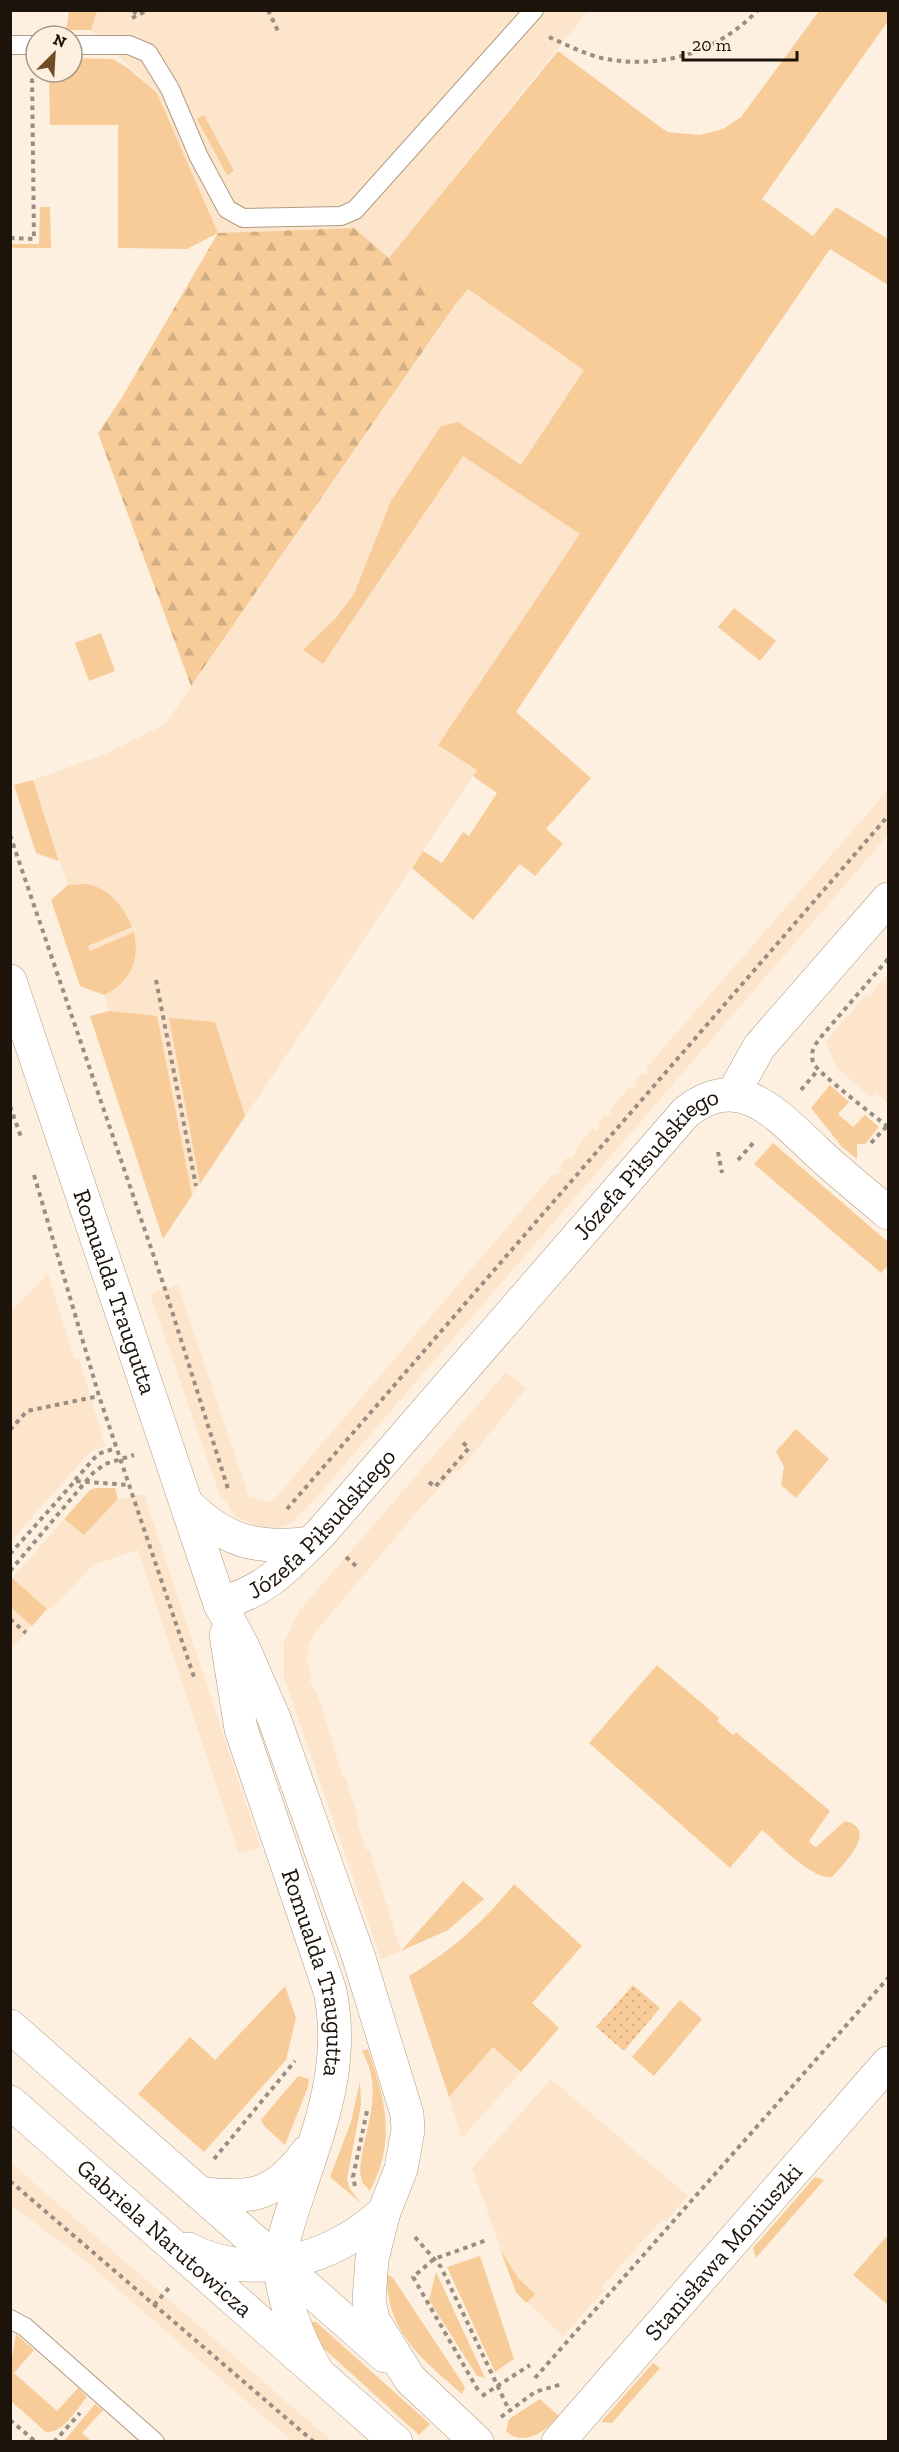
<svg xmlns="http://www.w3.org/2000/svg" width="899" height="2452" font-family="'Zilla Slab',serif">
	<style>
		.built { fill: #fce5cb }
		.grass { fill: #f7cc98 }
		.forest { fill: url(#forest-firs) }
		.garden { fill: url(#garden-dots) }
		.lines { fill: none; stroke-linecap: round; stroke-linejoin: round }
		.service-casing { stroke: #b09b82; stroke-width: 20 }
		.minor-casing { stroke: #b09b82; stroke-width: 34 }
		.tertiary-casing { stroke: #b09b82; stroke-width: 34 }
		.path { stroke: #998e81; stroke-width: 4; stroke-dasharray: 4.5 4.5; stroke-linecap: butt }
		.service { stroke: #fff; stroke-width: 18 }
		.minor { stroke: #fff; stroke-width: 33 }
		.tertiary { stroke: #fff; stroke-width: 33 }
		.labels { text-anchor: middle; stroke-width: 6; stroke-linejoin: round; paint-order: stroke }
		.street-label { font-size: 24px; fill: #1c140a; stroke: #fef0e0 }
	</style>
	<defs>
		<pattern id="forest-firs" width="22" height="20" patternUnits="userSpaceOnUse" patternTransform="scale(1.5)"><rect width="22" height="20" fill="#f7cc98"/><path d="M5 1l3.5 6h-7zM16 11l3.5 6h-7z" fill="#d3ae82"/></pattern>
		<pattern id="garden-dots" width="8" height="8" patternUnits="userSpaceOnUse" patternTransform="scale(1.5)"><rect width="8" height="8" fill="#f7cc98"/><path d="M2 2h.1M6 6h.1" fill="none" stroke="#d3ae82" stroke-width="1.8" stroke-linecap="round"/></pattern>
	</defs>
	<rect width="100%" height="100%" fill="#fef0e0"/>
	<g class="built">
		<path d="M 97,10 L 588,11 L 389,258 L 354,228 L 218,233 L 157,93 L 91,30 Z"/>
		<path d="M 604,86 L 830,249 L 672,478 L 178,1217 L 33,780 L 103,755 L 165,724 L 467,289 Z"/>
		<path d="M 888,790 L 888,835 L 307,1508 L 291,1523 L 275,1529 L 266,1530 L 236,1517 L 219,1493 L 150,1294 L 178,1285 L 249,1497 L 272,1502 L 552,1175 L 557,1175 L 562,1169 L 560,1166 L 568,1157 L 571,1159 L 576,1153 L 574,1151 L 593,1128 L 596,1131 L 600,1126 L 597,1124 L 605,1115 L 609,1117 L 612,1113 L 610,1110 L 629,1087 L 632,1090 L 637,1084 L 635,1081 L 642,1073 L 645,1076 L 649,1072 L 646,1068 Z"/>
		<path d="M 888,974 L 888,1104 L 877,1093 L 872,1098 L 836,1067 L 826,1041 L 866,995 L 869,997 Z"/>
		<path d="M 48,1273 L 74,1359 L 79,1358 L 105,1446 L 90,1452 L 11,1541 L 11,1312 Z"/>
		<path d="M 506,1372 L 526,1389 L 458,1472 L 456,1470 L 422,1506 L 313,1635 L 308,1647 L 307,1660 L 312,1679 L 310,1680 L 320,1701 L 343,1778 L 345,1777 L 359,1820 L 357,1821 L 366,1850 L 369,1849 L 401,1951 L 381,1959 L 284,1677 L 284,1643 L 299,1611 Z"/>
		<path d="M 144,1494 L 260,1847 L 252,1850 L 239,1853 L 238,1851 L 138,1550 L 93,1565 L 52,1609 L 47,1609 L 11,1649 L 11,1580 L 64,1519 L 84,1535 L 118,1499 Z"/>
		<path d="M 493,2047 L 521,2072 L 462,2138 L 449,2097 Z"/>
		<path d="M 551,2079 L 688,2196 L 666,2221 L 662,2219 L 602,2287 L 605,2290 L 563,2336 L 516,2292 L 472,2168 Z"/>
		<path d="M 11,2163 L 281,2397 L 332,2441 L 292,2441 L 82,2258 L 11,2205 Z"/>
	</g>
	<g class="grass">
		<path d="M 69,11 L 97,11 L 91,30 L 66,30 Z"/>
		<path d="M 819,11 L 888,11 L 888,21 L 762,199 L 813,236 L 836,207 L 888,239 L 888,285 L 830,249 L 672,478 L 516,712 L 591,778 L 546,829 L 563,844 L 535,876 L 520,864 L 473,920 L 412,868 L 423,851 L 442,863 L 463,832 L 469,836 L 497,793 L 473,776 L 477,770 L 438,745 L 580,534 L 463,456 L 323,664 L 303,650 L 336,618 L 354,594 L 391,501 L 441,426 L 458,422 L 521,465 L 584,370 L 468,289 L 455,305 L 389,258 L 558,51 L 667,132 L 700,135 L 723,129 L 741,117 Z"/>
		<path d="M 72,58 L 113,59 L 128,68 L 157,93 L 218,233 L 187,249 L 118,248 L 118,125 L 50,125 L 49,72 L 72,72 Z"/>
		<path d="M 204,115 L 234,171 L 227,175 L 197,119 Z"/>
		<path d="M 40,207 L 50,207 L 51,248 L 11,248 L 11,244 L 39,244 Z"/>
		<path d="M 734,608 L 776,641 L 760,661 L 718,627 Z"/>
		<path d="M 101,633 L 115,671 L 89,681 L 75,643 Z"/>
		<path d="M 33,780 L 59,861 L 36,853 L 14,785 Z"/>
		<path d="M 85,884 C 109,887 123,906 132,927 L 88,946 L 90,951 L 134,932 C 140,960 131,982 104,995 L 80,986 L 51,900 L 68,885 Z"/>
		<path d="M 109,1011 L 157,1016 L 192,1195 L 163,1239 L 90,1016 Z"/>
		<path d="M 169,1018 L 215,1022 L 245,1116 L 200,1184 Z"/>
		<path d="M 830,1085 L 849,1102 L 838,1114 L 853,1127 L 865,1115 L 879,1127 L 865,1144 L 857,1144 L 857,1159 L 842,1147 L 811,1108 Z"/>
		<path d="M 773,1143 L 888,1242 L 888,1265 L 881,1273 L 754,1164 Z"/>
		<path d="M 796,1429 L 829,1459 L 796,1498 L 781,1485 L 784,1467 L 776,1451 Z"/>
		<path d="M 96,1488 L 115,1488 L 118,1499 L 84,1535 L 64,1519 L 90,1490 Z"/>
		<path d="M 12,1578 L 47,1609 L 32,1626 L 11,1607 Z"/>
		<path d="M 657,1665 L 719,1718 L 717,1721 L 733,1735 L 736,1732 L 830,1811 L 809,1841 L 812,1845 L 816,1847 L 845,1821 C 880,1829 843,1865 832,1877 C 812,1880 778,1843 762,1830 L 730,1868 L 589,1743 Z"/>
		<path d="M 463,1881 L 484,1899 L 448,1930 L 401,1951 Z"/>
		<path d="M 514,1884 L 582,1946 L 532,2003 L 559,2028 L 521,2072 L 493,2047 L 449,2097 L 409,1976 C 453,1949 482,1924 514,1884 Z"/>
		<path d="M 285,1986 L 296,2018 L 286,2060 L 204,2152 L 138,2094 L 190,2037 L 215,2060 Z"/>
		<path d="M 680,2000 L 702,2019 L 654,2076 L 632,2057 Z"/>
		<path d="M 368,2049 C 385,2100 397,2140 370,2191 L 362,2182 L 360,2172 C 363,2127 386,2094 362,2051 Z"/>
		<path d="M 298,2076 L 309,2079 L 308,2087 L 285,2145 L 264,2126 L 261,2120 Z"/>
		<path d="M 360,2081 L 361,2105 L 347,2179 L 350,2189 L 361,2203 L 330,2177 L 351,2122 Z"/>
		<path d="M 815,2177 L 824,2180 L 756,2258 L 753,2248 Z"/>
		<path d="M 886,2237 L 888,2239 L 888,2305 L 853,2275 Z"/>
		<path d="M 500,2249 L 518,2278 L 535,2294 L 526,2303 L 516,2292 Z"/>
		<path d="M 480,2256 L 514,2359 L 495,2372 L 447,2267 Z"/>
		<path d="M 436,2272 L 485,2378 L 477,2376 L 429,2300 Z"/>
		<path d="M 387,2274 L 393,2278 L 465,2387 L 462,2394 C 423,2360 385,2331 387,2274 Z"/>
		<path d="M 310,2322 L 316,2322 L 430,2424 L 419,2435 L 320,2345 Z"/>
		<path d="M 16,2334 L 34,2350 L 14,2373 L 57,2411 L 78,2388 L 87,2397 C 77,2408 63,2434 46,2432 L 11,2401 L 11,2363 Z"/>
		<path d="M 653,2363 L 660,2368 L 612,2423 L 601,2422 Z"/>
		<path d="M 540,2399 L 559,2416 C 545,2431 525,2448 506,2431 L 509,2419 Z"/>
		<path d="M 95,2404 L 103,2410 L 82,2433 L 91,2441 L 64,2441 Z"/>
	</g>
	<path class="forest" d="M 354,228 L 389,258 L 455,305 L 191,686 L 98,433 L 121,399 L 218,233 Z"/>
	<path class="garden" d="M 633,1985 L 660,2008 L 624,2051 L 596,2027 Z"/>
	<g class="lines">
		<defs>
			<g id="service">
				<path d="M 10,45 L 36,45"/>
				<path d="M 72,45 L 129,45 L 148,53 L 170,89 L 199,157 L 227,209 L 243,218 L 341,216 L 355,210 L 534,10"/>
				<path d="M 10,2319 L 25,2327 L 155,2442"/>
			</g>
			<g id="minor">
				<path d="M 733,1094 L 759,1047 L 888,899"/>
				<path d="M 186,1503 C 225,1542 257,1550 311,1543"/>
				<path id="s1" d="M 220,1604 C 269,1589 285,1568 320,1534 L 686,1112 C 740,1070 776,1114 815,1150 C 838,1172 864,1192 888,1213"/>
				<path id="s2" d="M 558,2442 L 888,2063"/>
			</g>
			<g id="tertiary">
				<path id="s3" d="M 10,981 L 220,1604 L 243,1647 L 274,1718 L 359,1958 L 407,2114 L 408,2130 L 401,2169 L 384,2212 L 372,2259 L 369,2300 L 373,2320 L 410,2379 L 477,2442"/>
				<path id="s4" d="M 226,1635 L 241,1729 L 330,1991 C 345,2063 321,2124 299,2191 C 292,2213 282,2238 281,2262 C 279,2294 301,2345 318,2373"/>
				<path d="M 10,2026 L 385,2356"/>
				<path id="s5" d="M 10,2102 L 396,2442"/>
				<path d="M 203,2194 C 253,2199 276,2195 307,2152"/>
				<path d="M 188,2249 C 254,2283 331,2260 384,2212"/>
			</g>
		</defs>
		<use href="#service" class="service-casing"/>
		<use href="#minor" class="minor-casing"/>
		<use href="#tertiary" class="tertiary-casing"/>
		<g class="path">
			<path d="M 136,10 L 132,18 L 148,10"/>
			<path d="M 268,10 L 278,31"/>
			<path d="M 549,37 C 567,45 586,55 606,59 C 663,69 718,52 758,10"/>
			<path d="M 10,238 L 34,239 L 32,74"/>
			<path d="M 10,835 L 165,1289 L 229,1492"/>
			<path d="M 888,959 L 820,1038 C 814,1046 809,1054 814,1064 C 818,1073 876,1117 888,1127"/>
			<path d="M 156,980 L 196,1186"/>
			<path d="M 801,1090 L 818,1070"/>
			<path d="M 10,1106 L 21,1137"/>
			<path d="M 871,1143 L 887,1126"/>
			<path d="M 718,1152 L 722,1173"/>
			<path d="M 738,1160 L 754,1142"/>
			<path d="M 34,1175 L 99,1396 L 194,1677"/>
			<path d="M 10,1430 L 27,1411 L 99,1396"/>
			<path d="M 75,1480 L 98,1454 L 116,1448"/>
			<path d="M 429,1482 L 435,1487 L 469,1448 L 462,1442"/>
			<path d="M 287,1509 L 888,816"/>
			<path d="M 10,1554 L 75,1481 L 129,1485"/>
			<path d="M 346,1557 L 356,1566"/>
			<path d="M 10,1571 L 93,1473 L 105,1464 L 134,1455"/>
			<path d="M 10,1619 L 26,1633"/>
			<path d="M 214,2159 L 295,2061"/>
			<path d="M 10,2181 L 314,2442"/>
			<path d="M 355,2186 L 353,2177 L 367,2111"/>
			<path d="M 415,2237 L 441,2267 L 509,2410"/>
			<path d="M 154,2305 L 169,2288"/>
			<path d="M 535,2378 L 888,1978"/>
			<path d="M 478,2390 L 413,2277 L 434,2259 L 487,2240"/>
			<path d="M 482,2396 L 530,2365"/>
			<path d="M 501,2417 L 535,2392 L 562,2384"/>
			<path d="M 10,2420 L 36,2442"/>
			<path d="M 54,2442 L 80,2413"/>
		</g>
		<use href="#service" class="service"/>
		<use href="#minor" class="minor"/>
		<use href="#tertiary" class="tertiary"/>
	</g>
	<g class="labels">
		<g class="street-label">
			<text dy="8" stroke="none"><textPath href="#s1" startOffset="618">Józefa Piłsudskiego</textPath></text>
			<text dy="8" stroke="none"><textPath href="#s3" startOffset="328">Romualda Traugutta</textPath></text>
			<text dy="8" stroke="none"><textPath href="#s1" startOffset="132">Józefa Piłsudskiego</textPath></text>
			<text dy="8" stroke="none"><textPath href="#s4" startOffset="351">Romualda Traugutta</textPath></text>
			<text dy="8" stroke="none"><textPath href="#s5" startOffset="206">Gabriela Narutowicza</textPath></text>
			<text dy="8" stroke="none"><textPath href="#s2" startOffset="252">Stanisława Moniuszki</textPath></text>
		</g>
	</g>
	<rect width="899" height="2452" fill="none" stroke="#1c140a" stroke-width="24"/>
	<g transform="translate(54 54) rotate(24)"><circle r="28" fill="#fef0e0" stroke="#a4988a" stroke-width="1.5"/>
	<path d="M0-4.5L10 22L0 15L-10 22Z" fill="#6f4e25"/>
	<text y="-9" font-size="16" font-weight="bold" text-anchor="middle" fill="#1c140a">N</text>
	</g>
	<path d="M683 51v9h114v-9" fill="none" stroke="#1c140a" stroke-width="3"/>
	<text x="692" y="51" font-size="18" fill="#1c140a" stroke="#fef0e0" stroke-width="4.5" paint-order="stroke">20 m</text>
</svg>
